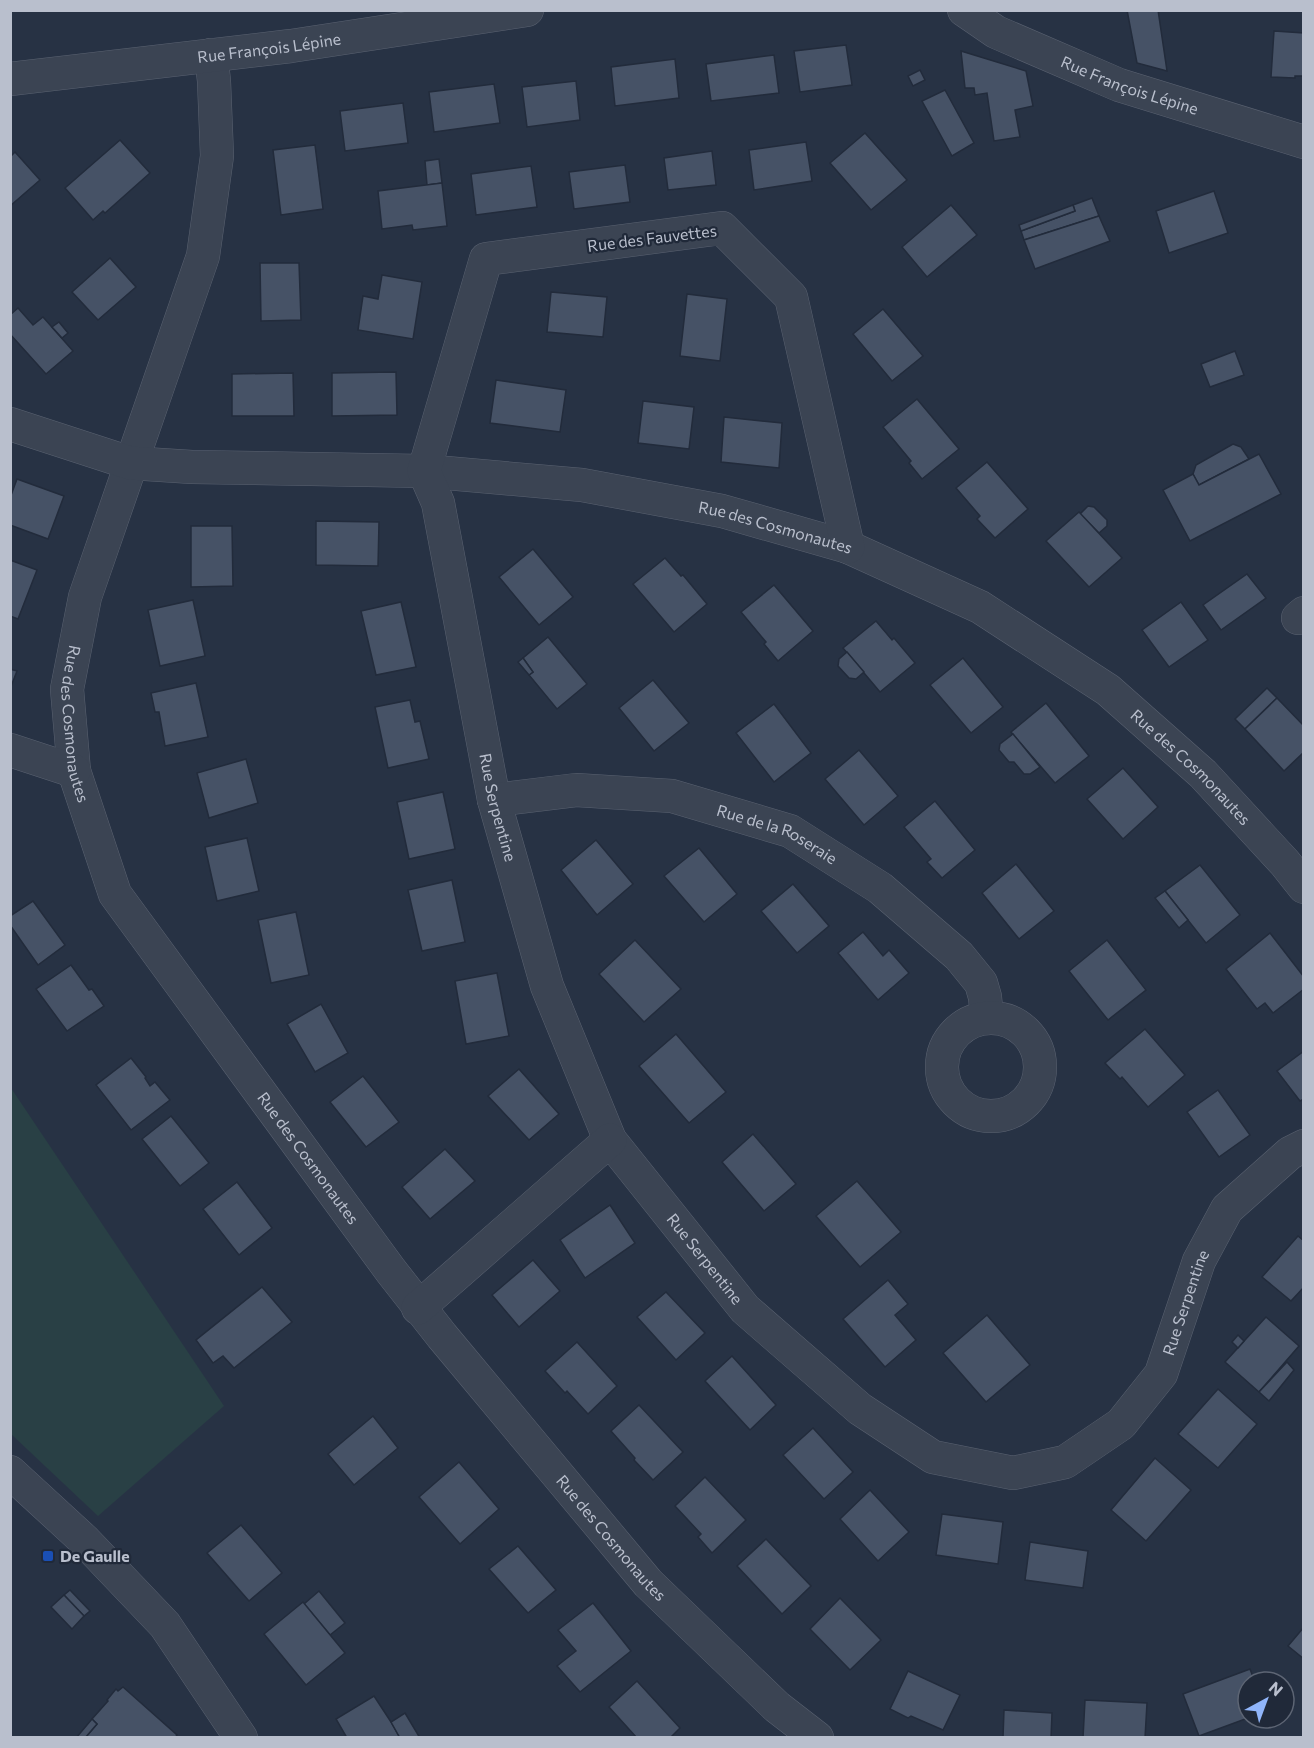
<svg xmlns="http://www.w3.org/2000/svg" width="1314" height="1748" font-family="Commissioner,sans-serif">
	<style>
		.green { fill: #294045 }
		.building { fill: #465266; stroke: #222b3b; stroke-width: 1.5 }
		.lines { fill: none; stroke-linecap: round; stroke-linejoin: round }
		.minor-casing { stroke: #5a6271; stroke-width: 34 }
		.minor { stroke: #3b4453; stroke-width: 33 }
		.transit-dot { fill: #1a4fb4; stroke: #202939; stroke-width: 2 }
		.labels { text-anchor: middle; stroke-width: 4.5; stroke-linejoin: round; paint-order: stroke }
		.street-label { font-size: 16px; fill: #b9bfcd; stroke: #202939 }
		.poi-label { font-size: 16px; font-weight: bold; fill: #b9bfcd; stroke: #202939; text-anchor: start }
	</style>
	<rect width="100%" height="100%" fill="#273244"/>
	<path class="green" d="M 11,1088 L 224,1406 L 98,1516 L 11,1434 Z"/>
	<g class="building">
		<path d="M 1127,10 L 1158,10 L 1167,71 L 1137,63 Z"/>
		<path d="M 1274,31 L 1304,33 L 1304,76 L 1295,76 L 1295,78 L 1271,77 Z"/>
		<path d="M 846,45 L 852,85 L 800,92 L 794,51 Z"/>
		<path d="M 961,51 L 1026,71 L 1033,106 L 1015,110 L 1020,137 L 994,141 L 987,93 L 975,95 L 974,88 L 965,88 Z"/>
		<path d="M 774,55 L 779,93 L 711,101 L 706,64 Z"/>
		<path d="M 675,59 L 679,98 L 615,106 L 611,67 Z"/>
		<path d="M 920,70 L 925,80 L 913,86 L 908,76 Z"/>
		<path d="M 576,81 L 580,120 L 527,127 L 522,87 Z"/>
		<path d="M 494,84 L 500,123 L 434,132 L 429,92 Z"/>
		<path d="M 945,90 L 974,143 L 952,156 L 922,101 Z"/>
		<path d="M 403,103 L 408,143 L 345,151 L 340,111 Z"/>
		<path d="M 865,133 L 907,180 L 871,210 L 830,163 Z"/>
		<path d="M 120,140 L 150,173 L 105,213 L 103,211 L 93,220 L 65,188 Z"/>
		<path d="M 806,142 L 812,181 L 754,190 L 749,150 Z"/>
		<path d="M 315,145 L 323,209 L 281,215 L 273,150 Z"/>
		<path d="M 712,151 L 716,185 L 668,190 L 664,158 Z"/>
		<path d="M 15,152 L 40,180 L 10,206 L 10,157 Z"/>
		<path d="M 439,159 L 442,183 L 427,185 L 425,161 Z"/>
		<path d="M 625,165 L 630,202 L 574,209 L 569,172 Z"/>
		<path d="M 531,166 L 537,207 L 476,215 L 471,174 Z"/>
		<path d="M 442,183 L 447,226 L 413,230 L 412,225 L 382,229 L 378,191 Z"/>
		<path d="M 1214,191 L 1228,233 L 1169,253 L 1156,211 Z"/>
		<path d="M 1092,198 L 1099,216 L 1024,240 L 1021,231 L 1075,211 L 1073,205 Z"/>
		<path d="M 951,205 L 977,235 L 927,277 L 902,247 Z"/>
		<path d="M 1073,205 L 1075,211 L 1021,231 L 1019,225 Z"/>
		<path d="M 1099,216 L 1110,241 L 1035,269 L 1024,240 Z"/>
		<path d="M 110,258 L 136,287 L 98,320 L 72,292 Z"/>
		<path d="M 260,263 L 299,263 L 301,320 L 261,321 Z"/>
		<path d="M 382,275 L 422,282 L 413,339 L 358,330 L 363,296 L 378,299 Z"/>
		<path d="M 551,292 L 607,297 L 603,337 L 547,332 Z"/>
		<path d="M 687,294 L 727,299 L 720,361 L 680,356 Z"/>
		<path d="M 18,308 L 33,325 L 43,317 L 73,351 L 46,374 L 10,334 L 10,315 Z"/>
		<path d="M 883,309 L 923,356 L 892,381 L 853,334 Z"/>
		<path d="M 59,322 L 68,333 L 62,338 L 52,327 Z"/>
		<path d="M 1235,351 L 1244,375 L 1210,387 L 1201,364 Z"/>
		<path d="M 396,372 L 397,415 L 332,416 L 332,373 Z"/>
		<path d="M 293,373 L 294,416 L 232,416 L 232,374 Z"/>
		<path d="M 496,380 L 566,390 L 560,432 L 490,423 Z"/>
		<path d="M 917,399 L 959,449 L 922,479 L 909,463 L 911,461 L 883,427 Z"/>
		<path d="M 643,401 L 694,407 L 689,449 L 638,443 Z"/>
		<path d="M 724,417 L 782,423 L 779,468 L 721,462 Z"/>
		<path d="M 1233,444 L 1241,447 L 1249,459 L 1199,485 L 1193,474 L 1196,465 Z"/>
		<path d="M 1259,454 L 1281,494 L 1190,541 L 1163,490 L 1193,474 L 1199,485 Z"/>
		<path d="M 987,462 L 1028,509 L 995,538 L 977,519 L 980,516 L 956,488 Z"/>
		<path d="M 17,479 L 64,496 L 48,539 L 10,525 L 10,498 Z"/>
		<path d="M 1088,506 L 1094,507 L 1107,520 L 1107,526 L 1099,533 L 1080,514 Z"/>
		<path d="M 1079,512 L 1122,558 L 1089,587 L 1046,541 Z"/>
		<path d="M 316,521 L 379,522 L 378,566 L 316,565 Z"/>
		<path d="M 191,526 L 232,526 L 233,586 L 191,587 Z"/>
		<path d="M 533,549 L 573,597 L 539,625 L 499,577 Z"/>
		<path d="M 665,558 L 681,576 L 683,575 L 707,604 L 674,632 L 633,584 Z"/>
		<path d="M 10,560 L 37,570 L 18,619 L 10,616 Z"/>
		<path d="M 1247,574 L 1266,598 L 1221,630 L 1203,605 Z"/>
		<path d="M 774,585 L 813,631 L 778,661 L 764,644 L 766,642 L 741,612 Z"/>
		<path d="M 193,600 L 205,656 L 160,666 L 148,610 Z"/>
		<path d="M 401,602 L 416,667 L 376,675 L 361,611 Z"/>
		<path d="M 1181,602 L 1208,640 L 1169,667 L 1142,630 Z"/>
		<path d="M 876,621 L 892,640 L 894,638 L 915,663 L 880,692 L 843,648 Z"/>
		<path d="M 548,637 L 587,684 L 557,709 L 529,675 L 533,672 L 523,658 Z"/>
		<path d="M 847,652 L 864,672 L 856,679 L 849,678 L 838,666 L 839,659 Z"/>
		<path d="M 523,658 L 533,672 L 529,675 L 518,662 Z"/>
		<path d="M 963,658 L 1003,707 L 971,733 L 930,685 Z"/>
		<path d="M 10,669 L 17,671 L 10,689 Z"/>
		<path d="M 653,680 L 689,723 L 654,751 L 619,708 Z"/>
		<path d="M 196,683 L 208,737 L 165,746 L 159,712 L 155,712 L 151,693 Z"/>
		<path d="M 1267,688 L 1277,698 L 1245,729 L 1235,719 Z"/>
		<path d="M 1277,698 L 1304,726 L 1304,752 L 1284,771 L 1245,729 Z"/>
		<path d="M 410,700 L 415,722 L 420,721 L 429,759 L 388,768 L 375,707 Z"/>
		<path d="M 1046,703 L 1089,756 L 1055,783 L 1011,732 Z"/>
		<path d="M 774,704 L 811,753 L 774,782 L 736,733 Z"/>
		<path d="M 1013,734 L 1040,767 L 1030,774 L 1024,774 L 1014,762 L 1009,762 L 999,750 L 1000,744 Z"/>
		<path d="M 859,750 L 898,796 L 864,825 L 825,779 Z"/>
		<path d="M 246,759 L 258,803 L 209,818 L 197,773 Z"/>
		<path d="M 1123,768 L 1158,807 L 1123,839 L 1087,799 Z"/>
		<path d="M 443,792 L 455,849 L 409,859 L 397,802 Z"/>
		<path d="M 935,801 L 975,850 L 942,878 L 927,862 L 931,859 L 904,827 Z"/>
		<path d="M 247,838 L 259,891 L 217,901 L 205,847 Z"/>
		<path d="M 596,840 L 633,884 L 597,915 L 561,870 Z"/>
		<path d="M 699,848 L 737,894 L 704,922 L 664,876 Z"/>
		<path d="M 1016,864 L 1054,911 L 1019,939 L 982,893 Z"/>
		<path d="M 1200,865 L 1240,915 L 1206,943 L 1165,891 Z"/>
		<path d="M 452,880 L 465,942 L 422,951 L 408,890 Z"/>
		<path d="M 793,884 L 829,926 L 797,953 L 761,911 Z"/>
		<path d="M 1165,891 L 1188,920 L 1179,928 L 1155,898 Z"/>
		<path d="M 33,901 L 65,945 L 38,965 L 10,925 L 10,916 Z"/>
		<path d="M 296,912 L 309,975 L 271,983 L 258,920 Z"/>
		<path d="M 863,932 L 883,956 L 889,950 L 909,973 L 878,1000 L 838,953 Z"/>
		<path d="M 1270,933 L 1304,977 L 1304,989 L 1273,1013 L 1265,1003 L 1257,1009 L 1226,969 Z"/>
		<path d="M 635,940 L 681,989 L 644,1022 L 599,974 Z"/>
		<path d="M 1107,940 L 1146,990 L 1108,1020 L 1069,971 Z"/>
		<path d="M 71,965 L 89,990 L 92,989 L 104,1006 L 67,1031 L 36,989 Z"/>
		<path d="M 497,973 L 509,1036 L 466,1044 L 455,981 Z"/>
		<path d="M 321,1004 L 348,1053 L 315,1072 L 287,1024 Z"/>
		<path d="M 1145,1029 L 1185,1075 L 1148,1107 L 1122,1077 L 1120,1079 L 1105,1063 Z"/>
		<path d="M 676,1034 L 726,1092 L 689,1123 L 639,1066 Z"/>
		<path d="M 1304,1051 L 1304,1099 L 1300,1101 L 1277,1071 Z"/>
		<path d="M 131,1058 L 146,1077 L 145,1078 L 150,1086 L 155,1082 L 170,1100 L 131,1130 L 96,1085 Z"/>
		<path d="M 519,1069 L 559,1114 L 529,1140 L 488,1096 Z"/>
		<path d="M 363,1076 L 399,1122 L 366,1147 L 330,1102 Z"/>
		<path d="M 1218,1090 L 1250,1135 L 1219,1157 L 1187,1112 Z"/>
		<path d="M 171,1116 L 209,1163 L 180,1186 L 142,1139 Z"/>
		<path d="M 753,1134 L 796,1184 L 764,1211 L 722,1162 Z"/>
		<path d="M 445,1149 L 475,1181 L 430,1219 L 402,1187 Z"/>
		<path d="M 857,1181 L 901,1232 L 860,1267 L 816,1216 Z"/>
		<path d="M 237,1182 L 272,1228 L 239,1255 L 203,1209 Z"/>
		<path d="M 610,1205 L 635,1243 L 585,1278 L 560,1240 Z"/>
		<path d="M 1298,1236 L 1304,1241 L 1304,1287 L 1291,1301 L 1262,1277 Z"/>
		<path d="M 533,1260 L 560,1291 L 519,1327 L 492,1295 Z"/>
		<path d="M 888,1280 L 908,1304 L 895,1315 L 916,1340 L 885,1367 L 843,1319 Z"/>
		<path d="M 262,1287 L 292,1322 L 234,1368 L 223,1356 L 213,1363 L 196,1340 Z"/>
		<path d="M 666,1292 L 705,1333 L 676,1360 L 637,1317 Z"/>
		<path d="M 987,1315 L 1030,1365 L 986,1402 L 943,1353 Z"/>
		<path d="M 1266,1317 L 1299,1346 L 1259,1392 L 1225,1362 Z"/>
		<path d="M 1238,1335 L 1244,1341 L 1238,1348 L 1232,1342 Z"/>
		<path d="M 577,1342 L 617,1386 L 588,1414 L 567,1391 L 565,1393 L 545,1371 Z"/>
		<path d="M 732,1356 L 776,1405 L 750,1430 L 705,1381 Z"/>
		<path d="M 1287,1362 L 1294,1370 L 1269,1401 L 1259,1392 Z"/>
		<path d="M 1218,1389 L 1257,1424 L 1218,1468 L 1178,1434 Z"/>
		<path d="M 639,1405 L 683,1452 L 653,1480 L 634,1460 L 635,1458 L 611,1431 Z"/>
		<path d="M 373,1416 L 398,1448 L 354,1485 L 328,1454 Z"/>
		<path d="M 813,1428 L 853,1472 L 824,1499 L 783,1455 Z"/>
		<path d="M 1155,1458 L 1191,1490 L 1146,1541 L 1111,1510 Z"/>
		<path d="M 459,1462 L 499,1509 L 460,1544 L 419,1497 Z"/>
		<path d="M 705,1477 L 746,1520 L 712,1553 L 698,1537 L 701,1534 L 675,1506 Z"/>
		<path d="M 870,1490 L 909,1532 L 878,1561 L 840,1519 Z"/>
		<path d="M 942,1514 L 1003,1522 L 998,1564 L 936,1555 Z"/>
		<path d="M 241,1525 L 282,1573 L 249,1601 L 207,1553 Z"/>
		<path d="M 766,1539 L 811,1586 L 782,1614 L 737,1566 Z"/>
		<path d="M 1030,1542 L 1088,1551 L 1083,1588 L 1025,1580 Z"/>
		<path d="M 518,1546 L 556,1590 L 528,1613 L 489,1569 Z"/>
		<path d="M 70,1590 L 90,1611 L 84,1616 L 64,1595 Z"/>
		<path d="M 319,1591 L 345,1623 L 330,1635 L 304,1604 Z"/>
		<path d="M 64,1595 L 84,1616 L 72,1629 L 51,1607 Z"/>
		<path d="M 840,1598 L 881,1640 L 850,1670 L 810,1629 Z"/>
		<path d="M 303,1602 L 345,1653 L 306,1685 L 264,1634 Z"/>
		<path d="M 593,1603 L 631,1651 L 580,1692 L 557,1666 L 576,1651 L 558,1630 Z"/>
		<path d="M 1304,1627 L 1304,1659 L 1288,1646 Z"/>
		<path d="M 1250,1669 L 1255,1682 L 1248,1682 L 1248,1718 L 1199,1736 L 1183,1694 Z"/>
		<path d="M 908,1671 L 960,1695 L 943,1730 L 911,1716 L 908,1718 L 890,1709 Z"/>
		<path d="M 637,1681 L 680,1728 L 670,1738 L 637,1738 L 609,1707 Z"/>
		<path d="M 123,1687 L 177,1735 L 175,1738 L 85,1738 L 97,1724 L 92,1719 L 108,1701 L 107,1700 L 116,1689 L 118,1691 Z"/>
		<path d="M 374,1696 L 391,1722 L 400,1738 L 347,1738 L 336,1719 Z"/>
		<path d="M 1085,1700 L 1147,1703 L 1145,1738 L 1083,1738 Z"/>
		<path d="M 1004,1710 L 1052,1713 L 1051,1738 L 1003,1738 Z"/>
		<path d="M 405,1713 L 420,1738 L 400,1738 L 391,1722 Z"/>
		<path d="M 92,1719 L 97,1724 L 85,1738 L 76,1738 Z"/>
	</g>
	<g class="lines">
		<defs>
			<g id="minor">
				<path id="s1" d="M 964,10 L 996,32 L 1119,85 L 1304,142"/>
				<path id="s2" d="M 211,55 L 214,81 L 217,156 L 203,256 L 85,597 L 67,689 L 74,771 L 115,894 L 391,1271 L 442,1336 L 648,1583 L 777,1707 L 817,1738"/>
				<path id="s3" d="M 10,79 L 291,46 L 527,10"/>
				<path id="s4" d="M 10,424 L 130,463 L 192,467 L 424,471 L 582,485 L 722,511 L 848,547 L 980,607 L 1108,690 L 1203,774 L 1285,863 L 1304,887"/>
				<path id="s5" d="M 848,547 L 791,297 L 722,228 L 486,259 L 424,471 L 438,503 L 494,800 L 547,986 L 610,1140 L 745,1309 L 860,1409 L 933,1457 L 1013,1473 L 1065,1462 L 1121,1424 L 1161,1374 L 1199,1261 L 1227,1209 L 1290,1153 L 1304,1146"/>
				<path d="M 1298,618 L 1304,613"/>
				<path d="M 10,750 L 74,771"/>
				<path id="s6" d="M 494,800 L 576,790 L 672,796 L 790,831 L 880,888 L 959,956 L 981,983 L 985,997 L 987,1018"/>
				<circle cx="991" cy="1067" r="49"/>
				<path d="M 418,1308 L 610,1140"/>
				<path d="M 10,1472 L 84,1540 L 165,1625 L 241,1738"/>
			</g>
		</defs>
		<use href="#minor" class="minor-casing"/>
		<use href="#minor" class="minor"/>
	</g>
	<rect class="transit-dot" x="42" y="1550" width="12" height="12" rx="3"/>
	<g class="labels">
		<g class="street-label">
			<text dy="6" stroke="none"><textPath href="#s3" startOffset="261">Rue François Lépine</textPath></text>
			<text dy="6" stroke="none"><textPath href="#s1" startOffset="183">Rue François Lépine</textPath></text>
			<text transform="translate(652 238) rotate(-7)" y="6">Rue des Fauvettes</text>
			<text dy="6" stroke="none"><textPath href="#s4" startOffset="777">Rue des Cosmonautes</textPath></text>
			<text dy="6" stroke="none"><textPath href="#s2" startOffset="692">Rue des Cosmonautes</textPath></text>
			<text dy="6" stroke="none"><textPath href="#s4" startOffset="1263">Rue des Cosmonautes</textPath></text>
			<text dy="6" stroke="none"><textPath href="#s5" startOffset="1158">Rue Serpentine</textPath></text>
			<text dy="6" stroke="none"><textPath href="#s6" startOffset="291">Rue de la Roseraie</textPath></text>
			<text dy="6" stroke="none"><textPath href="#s2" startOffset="1196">Rue des Cosmonautes</textPath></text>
			<text dy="6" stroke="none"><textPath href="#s5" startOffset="1662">Rue Serpentine</textPath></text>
			<text dy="6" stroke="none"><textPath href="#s5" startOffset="2308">Rue Serpentine</textPath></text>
			<text dy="6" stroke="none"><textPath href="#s2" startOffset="1682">Rue des Cosmonautes</textPath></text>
		</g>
		<g class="poi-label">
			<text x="60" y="1562">De Gaulle</text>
		</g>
	</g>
	<rect width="1314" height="1748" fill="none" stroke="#b9bfcd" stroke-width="24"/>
	<g transform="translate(1266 1700) rotate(41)"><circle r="28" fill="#202939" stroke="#5d6574" stroke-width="1.5"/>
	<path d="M0-4.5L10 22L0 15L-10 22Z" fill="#90b5fa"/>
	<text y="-9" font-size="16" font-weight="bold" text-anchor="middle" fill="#b9bfcd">N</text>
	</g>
</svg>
